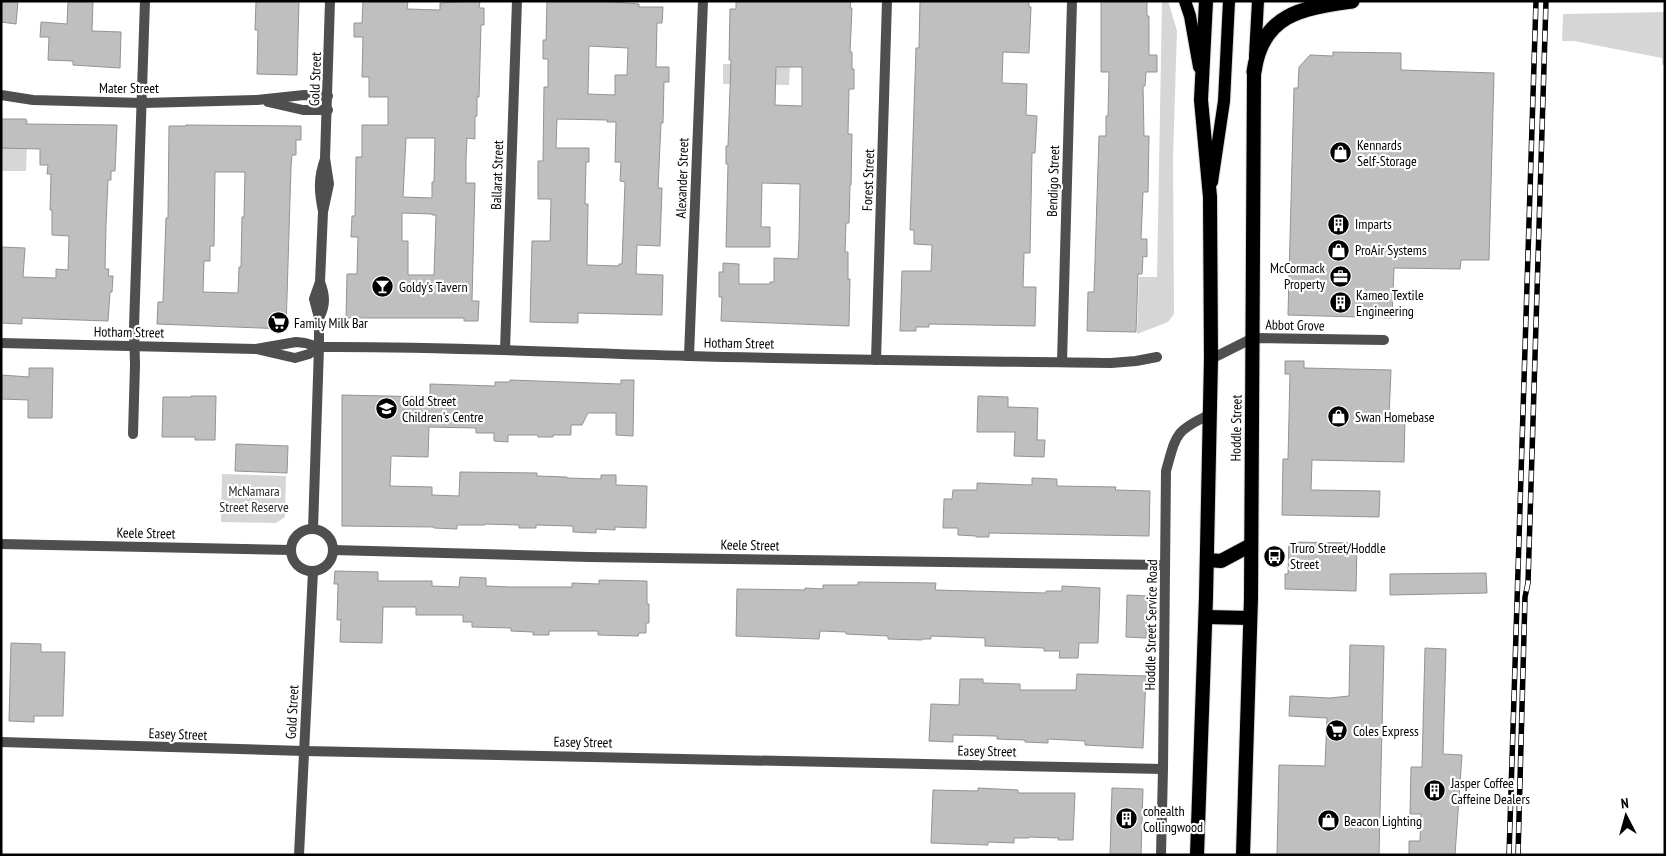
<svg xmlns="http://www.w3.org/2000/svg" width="1666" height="856" font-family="'PT Sans Narrow',sans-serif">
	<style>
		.green { fill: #d6d6d6 }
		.building { fill: #bfbfbf; stroke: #939393; fill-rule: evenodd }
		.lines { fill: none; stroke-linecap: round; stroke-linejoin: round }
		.primary-casing { stroke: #dbdbdb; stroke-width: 14 }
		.trunk-casing { stroke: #dbdbdb; stroke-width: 16 }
		.motorway-casing { stroke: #dbdbdb; stroke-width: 17 }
		.minor { stroke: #4f4f4f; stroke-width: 10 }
		.primary { stroke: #000; stroke-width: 12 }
		.trunk { stroke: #000; stroke-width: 14 }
		.motorway { stroke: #000; stroke-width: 15 }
		.rail-casing { stroke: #000; stroke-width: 5.5 }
		.rail { stroke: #fff; stroke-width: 4; stroke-dasharray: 11; stroke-linecap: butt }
		.labels { text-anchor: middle; stroke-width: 4.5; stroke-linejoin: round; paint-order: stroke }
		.street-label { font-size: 14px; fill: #000; stroke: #fff }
		.poi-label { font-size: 14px; fill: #000; stroke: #fff; text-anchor: start }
		.park-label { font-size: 14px; fill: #2d2d2d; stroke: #fff }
	</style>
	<rect width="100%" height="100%" fill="#fff"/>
	<g class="green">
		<path d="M 1162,1 L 1168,1 L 1169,4 L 1177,31 L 1173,156 L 1174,314 L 1168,322 L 1137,334 L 1139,277 L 1157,277 Z"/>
		<path d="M 1665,12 L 1665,64 L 1662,65 L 1662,58 L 1574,41 L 1562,41 L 1563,14 Z"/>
		<path d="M 723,64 L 790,65 L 789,85 L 723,84 Z"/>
		<path d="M 1,119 L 28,120 L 26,171 L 1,171 Z"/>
		<path d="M 222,474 L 286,476 L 285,517 L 276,523 L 221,522 Z"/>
	</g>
	<g class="building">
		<path d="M 1,1 L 18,1 L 16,24 L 1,22 Z"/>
		<path d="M 68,1 L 93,1 L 92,31 L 121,32 L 120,68 L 73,65 L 73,61 L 48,60 L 49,37 L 40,37 L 41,22 L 67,24 Z"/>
		<path d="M 256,1 L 299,1 L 297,75 L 257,74 L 258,30 L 255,30 Z"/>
		<path d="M 363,1 L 408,1 L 407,9 L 440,10 L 440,3 L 480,1 L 479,8 L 484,8 L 484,25 L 481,25 L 479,97 L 477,97 L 477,116 L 475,116 L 475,139 L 467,138 L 466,159 L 466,183 L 475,183 L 472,301 L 479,301 L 478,321 L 464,321 L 464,318 L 346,318 L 347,274 L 357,274 L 358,237 L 351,237 L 352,216 L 355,216 L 356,157 L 362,157 L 362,125 L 388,125 L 388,97 L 369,97 L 369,77 L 362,77 L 363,37 L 354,37 L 354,23 L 362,23 ZM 406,138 L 435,138 L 434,182 L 432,182 L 432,198 L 403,197 ZM 402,213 L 432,214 L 432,215 L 436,215 L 434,275 L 408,275 L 408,241 L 402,241 Z"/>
		<path d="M 547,1 L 601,1 L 639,4 L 639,7 L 663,7 L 662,23 L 657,23 L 656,67 L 669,67 L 669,82 L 664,82 L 663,123 L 661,123 L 658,188 L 662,188 L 660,246 L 637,245 L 636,274 L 663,275 L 662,315 L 578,313 L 578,323 L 530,322 L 532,241 L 550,241 L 551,199 L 538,199 L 538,161 L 543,161 L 544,87 L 548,87 L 548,59 L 543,59 L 543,40 L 546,40 ZM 589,46 L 628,48 L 627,75 L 615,75 L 615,95 L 588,94 ZM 557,119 L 607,120 L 607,122 L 616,122 L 615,162 L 621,162 L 620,181 L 625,182 L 622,264 L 619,264 L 619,266 L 587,265 L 588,204 L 585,204 L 586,162 L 589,162 L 589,148 L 556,148 Z"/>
		<path d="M 736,1 L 851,1 L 850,8 L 852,8 L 850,52 L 852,52 L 852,69 L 854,69 L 854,89 L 849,89 L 848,134 L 852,134 L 851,185 L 850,185 L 849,223 L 846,223 L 845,252 L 848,252 L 848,279 L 850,279 L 849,326 L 721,321 L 722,297 L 719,297 L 719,272 L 723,272 L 723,263 L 739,264 L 739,284 L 770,284 L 770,282 L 774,282 L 774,258 L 798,259 L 799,239 L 800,184 L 762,183 L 761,227 L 770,227 L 770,247 L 726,247 L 728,164 L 726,164 L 726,146 L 728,146 L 731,60 L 729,60 L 730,9 L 736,9 ZM 776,67 L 802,67 L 802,106 L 775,105 Z"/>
		<path d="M 920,1 L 1029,1 L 1029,7 L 1031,7 L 1029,53 L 1003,52 L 1002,83 L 1027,84 L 1026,115 L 1037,116 L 1035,153 L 1032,153 L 1030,253 L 1024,253 L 1023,287 L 1036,287 L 1035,326 L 929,324 L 929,327 L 916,327 L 916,331 L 900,331 L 902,271 L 931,271 L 932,245 L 914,244 L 914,230 L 910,230 L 916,48 L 919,48 Z"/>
		<path d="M 1101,1 L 1147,1 L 1147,16 L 1149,16 L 1149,55 L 1157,55 L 1157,72 L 1146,72 L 1145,86 L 1143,86 L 1144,136 L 1149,136 L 1148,192 L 1143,192 L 1141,239 L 1147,239 L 1147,257 L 1143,256 L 1142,274 L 1138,274 L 1136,332 L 1087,331 L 1088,292 L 1094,292 L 1099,136 L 1106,136 L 1106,116 L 1108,116 L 1109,72 L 1101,72 Z"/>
		<path d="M 1333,52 L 1401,53 L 1401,70 L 1494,73 L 1489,260 L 1461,260 L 1460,269 L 1394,268 L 1392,318 L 1288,315 L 1294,88 L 1298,88 L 1299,67 L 1310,55 L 1333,56 Z"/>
		<path d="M 1,119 L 26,119 L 26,124 L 117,125 L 115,171 L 111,171 L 111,180 L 108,180 L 106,225 L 105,269 L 109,269 L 108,276 L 113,276 L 112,292 L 110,292 L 108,321 L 22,318 L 22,324 L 1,323 L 1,247 L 25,248 L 23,277 L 56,278 L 56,269 L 68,270 L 69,236 L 52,235 L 52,210 L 50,210 L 51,174 L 47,174 L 48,165 L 40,165 L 40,149 L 1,148 Z"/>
		<path d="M 186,125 L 301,126 L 301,140 L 296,140 L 296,155 L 292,155 L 291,167 L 286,329 L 157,324 L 158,302 L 163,302 L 166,218 L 168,218 L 169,126 L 186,126 ZM 215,172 L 245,172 L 244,217 L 242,217 L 241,267 L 239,267 L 238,293 L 203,292 L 204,261 L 210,261 L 210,246 L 214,246 Z"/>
		<path d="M 1285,361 L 1304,361 L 1304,368 L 1391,370 L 1389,417 L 1405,417 L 1404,462 L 1312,460 L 1311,490 L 1380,491 L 1379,517 L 1282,515 L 1283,459 L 1288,459 L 1290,374 L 1285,374 Z"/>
		<path d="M 29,368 L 53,368 L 52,418 L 28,418 L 28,400 L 1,399 L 1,375 L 29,377 Z"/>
		<path d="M 510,380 L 621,384 L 621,380 L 634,380 L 633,436 L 616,435 L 616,413 L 588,413 L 582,425 L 571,425 L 571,435 L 553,435 L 553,437 L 538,437 L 538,435 L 508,435 L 508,442 L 494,441 L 494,433 L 476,433 L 476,428 L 429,427 L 428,457 L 391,456 L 390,486 L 432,487 L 432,495 L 459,496 L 460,472 L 537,473 L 537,476 L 567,477 L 567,478 L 601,479 L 601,475 L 616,475 L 616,485 L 647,486 L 646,528 L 615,527 L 615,530 L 596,529 L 596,533 L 573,532 L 573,526 L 536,525 L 536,528 L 519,528 L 519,525 L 485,524 L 485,525 L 457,525 L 457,529 L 434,528 L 434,527 L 342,526 L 342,395 L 430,397 L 430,384 L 495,386 L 495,382 L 510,382 Z"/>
		<path d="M 191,396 L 216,396 L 215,440 L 195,440 L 195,437 L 162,437 L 163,397 L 191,397 Z"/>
		<path d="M 978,396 L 1008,397 L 1008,407 L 1038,408 L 1037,440 L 1045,440 L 1044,457 L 1014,456 L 1015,432 L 977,432 Z"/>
		<path d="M 236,444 L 288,446 L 287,473 L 235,471 Z"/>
		<path d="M 1032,478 L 1057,479 L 1057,486 L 1116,487 L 1115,490 L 1150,491 L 1149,536 L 989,533 L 989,537 L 976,537 L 976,536 L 958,535 L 958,528 L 943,528 L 944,499 L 952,499 L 953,490 L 977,490 L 977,483 L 1032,485 Z"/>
		<path d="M 1289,542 L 1357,543 L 1356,591 L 1285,589 L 1285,574 L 1288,574 Z"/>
		<path d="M 335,571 L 378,572 L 378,581 L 432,581 L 432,586 L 459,587 L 460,577 L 486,578 L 486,586 L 510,587 L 572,587 L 572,583 L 599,584 L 599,580 L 647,581 L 647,604 L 649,604 L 649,623 L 646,623 L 646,633 L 639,633 L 638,636 L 598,635 L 598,631 L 549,631 L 549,635 L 533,635 L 533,632 L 511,631 L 511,628 L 472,627 L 472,622 L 463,622 L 463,615 L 416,615 L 416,607 L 383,607 L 382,643 L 340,642 L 341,620 L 337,620 L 338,584 L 334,584 Z"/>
		<path d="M 1486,573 L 1487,593 L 1390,595 L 1390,574 Z"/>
		<path d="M 858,582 L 936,583 L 935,590 L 1046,593 L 1046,591 L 1062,591 L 1062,586 L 1100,588 L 1098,643 L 1079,643 L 1078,658 L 1059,658 L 1060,651 L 1044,651 L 1044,648 L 985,646 L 985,638 L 931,636 L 931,639 L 922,639 L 922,640 L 888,639 L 888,636 L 846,634 L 846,632 L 820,631 L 819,639 L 736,636 L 737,589 L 805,590 L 805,588 L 823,589 L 823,585 L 858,585 Z"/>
		<path d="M 1127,595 L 1148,596 L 1146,638 L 1126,637 Z"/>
		<path d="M 11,643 L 41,644 L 41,652 L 65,652 L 63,716 L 34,716 L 34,722 L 9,721 Z"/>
		<path d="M 1350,645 L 1384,646 L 1379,855 L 1277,855 L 1279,765 L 1325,766 L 1327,718 L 1289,716 L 1290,696 L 1330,698 L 1349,696 Z"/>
		<path d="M 1425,648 L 1446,649 L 1443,754 L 1462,755 L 1455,855 L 1409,855 L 1409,841 L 1420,841 L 1421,814 L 1410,814 L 1411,767 L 1422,767 Z"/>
		<path d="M 1077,674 L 1146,676 L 1143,748 L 1085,745 L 1085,741 L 1048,739 L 1048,743 L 1025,742 L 1025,740 L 997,739 L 997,736 L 953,735 L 953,742 L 929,741 L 931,704 L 959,705 L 960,679 L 983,679 L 983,683 L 1020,684 L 1020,690 L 1076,690 Z"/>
		<path d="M 978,788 L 1018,790 L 1018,793 L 1075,793 L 1073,840 L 1058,840 L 1059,838 L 1029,837 L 1029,838 L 1014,838 L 1014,843 L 988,842 L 988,845 L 931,843 L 933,790 L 978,791 Z"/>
		<path d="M 1112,788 L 1143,789 L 1141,855 L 1110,855 Z"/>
	</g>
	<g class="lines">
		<defs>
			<g id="primary">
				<path d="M 1185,1 L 1190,16 L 1199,67"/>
				<path d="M 1255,56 L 1258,1"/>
				<path d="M 1212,182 L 1224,101 L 1229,1"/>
			</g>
			<g id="trunk">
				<path d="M 1207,560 L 1221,561 L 1251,545"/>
				<path d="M 1206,617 L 1250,618"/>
				<path d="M 1197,855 L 1206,597 L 1211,359 L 1210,197 L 1201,100 L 1206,1"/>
				<path d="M 1243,855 L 1251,598 L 1254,72"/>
			</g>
			<path id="motorway" d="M 1254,72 C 1262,13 1303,8 1352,1"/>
		</defs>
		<use href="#primary" class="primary-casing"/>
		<use href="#trunk" class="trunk-casing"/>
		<use href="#motorway" class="motorway-casing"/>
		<g class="minor">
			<path d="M 1,95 L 33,100 L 143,103 L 257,100 L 304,95 L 328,96"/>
			<path d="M 268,102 L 303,110 L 328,110"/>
			<path d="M 323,211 C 319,192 318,178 325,159"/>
			<path d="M 319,318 C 326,305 325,295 320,282"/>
			<path d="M 1,343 L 256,349 L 295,358 L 309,354 L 319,347"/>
			<path d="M 256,349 L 296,342 L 305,343 L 319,347 C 442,346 566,353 689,356 C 830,360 970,361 1111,363 L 1136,361 L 1157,357"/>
			<path d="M 505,350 L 517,1"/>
			<path d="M 689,356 L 703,1"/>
			<path d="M 1211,359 L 1253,338 L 1384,340"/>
			<path d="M 876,360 L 887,1"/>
			<path d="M 1062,362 L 1072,1"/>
			<path d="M 133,434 L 135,365 L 134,327 L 145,1"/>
			<circle cx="312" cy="550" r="21"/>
			<path d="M 313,529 L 319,347 L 319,318 L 314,299 L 320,282 L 323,212 L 329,184 L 325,158 L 330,1"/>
			<path d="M 1,544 L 291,550"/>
			<path d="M 333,550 L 589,557 L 1165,565"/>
			<path d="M 1,742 L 304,751 L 1163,769"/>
			<path d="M 299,855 L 313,571"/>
			<path d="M 1161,855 L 1163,769 L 1166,471 C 1176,436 1174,431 1209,415"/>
		</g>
		<use href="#primary" class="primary"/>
		<use href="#trunk" class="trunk"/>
		<use href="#motorway" class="motorway"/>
		<defs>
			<g id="rail">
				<path d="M 1509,855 L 1536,1"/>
				<path d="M 1518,855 L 1525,597 L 1528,583 L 1546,1"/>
			</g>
		</defs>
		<use href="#rail" class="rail-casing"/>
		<use href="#rail" class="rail"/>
	</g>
	<defs>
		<symbol id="shop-disc" viewBox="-11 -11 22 22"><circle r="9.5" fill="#000" stroke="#fff"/><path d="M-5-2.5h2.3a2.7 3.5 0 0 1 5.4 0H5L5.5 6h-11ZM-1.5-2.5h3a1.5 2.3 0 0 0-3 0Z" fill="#fff"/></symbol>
		<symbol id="building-disc" viewBox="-11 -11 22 22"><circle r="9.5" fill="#000" stroke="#fff"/><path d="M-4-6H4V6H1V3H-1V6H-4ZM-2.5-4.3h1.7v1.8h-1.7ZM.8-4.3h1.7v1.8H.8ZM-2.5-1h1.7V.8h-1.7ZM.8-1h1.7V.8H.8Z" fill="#fff"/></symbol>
		<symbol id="office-disc" viewBox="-11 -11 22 22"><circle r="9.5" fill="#000" stroke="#fff"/><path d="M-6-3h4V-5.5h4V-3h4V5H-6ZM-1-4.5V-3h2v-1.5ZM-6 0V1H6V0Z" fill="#fff"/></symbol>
		<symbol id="bar-disc" viewBox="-11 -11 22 22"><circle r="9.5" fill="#000" stroke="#fff"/><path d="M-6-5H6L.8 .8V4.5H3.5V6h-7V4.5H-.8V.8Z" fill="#fff"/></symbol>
		<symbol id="supermarket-disc" viewBox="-11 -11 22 22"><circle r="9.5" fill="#000" stroke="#fff"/><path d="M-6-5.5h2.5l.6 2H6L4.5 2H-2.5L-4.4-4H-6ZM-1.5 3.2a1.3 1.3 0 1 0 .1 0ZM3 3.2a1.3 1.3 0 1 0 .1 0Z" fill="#fff"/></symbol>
		<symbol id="school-disc" viewBox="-11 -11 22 22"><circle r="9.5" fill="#000" stroke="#fff"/><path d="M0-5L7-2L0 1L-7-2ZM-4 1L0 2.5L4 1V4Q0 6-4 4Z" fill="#fff"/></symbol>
		<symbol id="bus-disc" viewBox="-11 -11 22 22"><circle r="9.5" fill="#000" stroke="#fff"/><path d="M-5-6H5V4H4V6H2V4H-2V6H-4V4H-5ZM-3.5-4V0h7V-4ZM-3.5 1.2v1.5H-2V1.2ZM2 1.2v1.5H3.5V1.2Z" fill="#fff"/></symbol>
	</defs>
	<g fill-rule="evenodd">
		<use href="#shop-disc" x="1328" y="140" width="25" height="25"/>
		<use href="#building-disc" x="1326" y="212" width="25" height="25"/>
		<use href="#shop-disc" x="1326" y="238" width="25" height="25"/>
		<use href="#office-disc" x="1328" y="264" width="25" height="25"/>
		<use href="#bar-disc" x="370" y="274" width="25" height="25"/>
		<use href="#building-disc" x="1328" y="290" width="25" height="25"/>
		<use href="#supermarket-disc" x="266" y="310" width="25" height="25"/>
		<use href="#school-disc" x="374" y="396" width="25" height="25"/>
		<use href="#shop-disc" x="1326" y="404" width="25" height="25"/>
		<use href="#bus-disc" x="1262" y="544" width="25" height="25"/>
		<use href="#supermarket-disc" x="1324" y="718" width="25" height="25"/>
		<use href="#building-disc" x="1422" y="778" width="25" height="25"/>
		<use href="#building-disc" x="1114" y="806" width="25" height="25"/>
		<use href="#shop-disc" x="1316" y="808" width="25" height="25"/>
	</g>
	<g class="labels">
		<g class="street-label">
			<text transform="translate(315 79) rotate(-88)" y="5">Gold Street</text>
			<text x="129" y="93">Mater Street</text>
			<text transform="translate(497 175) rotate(-88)" y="5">Ballarat Street</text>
			<text transform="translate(682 178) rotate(-88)" y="5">Alexander Street</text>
			<text transform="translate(868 180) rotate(-88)" y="5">Forest Street</text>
			<text transform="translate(1053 181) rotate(-88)" y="5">Bendigo Street</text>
			<text transform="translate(1295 325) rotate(1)" y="5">Abbot Grove</text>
			<text transform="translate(129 332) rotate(1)" y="5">Hotham Street</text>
			<text transform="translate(739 343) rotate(1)" y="5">Hotham Street</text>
			<text transform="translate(1236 428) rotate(-89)" y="5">Hoddle Street</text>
			<text transform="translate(146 533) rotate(1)" y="5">Keele Street</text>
			<text transform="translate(750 545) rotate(1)" y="5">Keele Street</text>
			<text transform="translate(1151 625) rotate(-89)" y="5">Hoddle Street Service Road</text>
			<text transform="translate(292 712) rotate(-87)" y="5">Gold Street</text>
			<text transform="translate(178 734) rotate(2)" y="5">Easey Street</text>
			<text transform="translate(583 742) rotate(1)" y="5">Easey Street</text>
			<text transform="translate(987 751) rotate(1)" y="5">Easey Street</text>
		</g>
		<g class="poi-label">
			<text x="1357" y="150">Kennards<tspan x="1357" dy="16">Self-Storage</tspan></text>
			<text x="1355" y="229">Imparts</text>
			<text x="1355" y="255">ProAir Systems</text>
			<text x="1325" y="273" text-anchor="end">McCormack<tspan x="1325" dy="16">Property</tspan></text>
			<text x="399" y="292">Goldy's Tavern</text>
			<text x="1356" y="300">Kameo Textile<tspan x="1356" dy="16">Engineering</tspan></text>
			<text x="294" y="328">Family Milk Bar</text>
			<text x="402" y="406">Gold Street<tspan x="402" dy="16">Children's Centre</tspan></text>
			<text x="1355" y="422">Swan Homebase</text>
			<text x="1290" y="553">Truro Street/Hoddle<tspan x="1290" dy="16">Street</tspan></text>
			<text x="1353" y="736">Coles Express</text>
			<text x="1451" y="788">Jasper Coffee<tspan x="1451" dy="16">Caffeine Dealers</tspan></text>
			<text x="1143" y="816">cohealth<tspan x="1143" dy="16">Collingwood</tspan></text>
			<text x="1344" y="826">Beacon Lighting</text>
		</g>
		<g class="park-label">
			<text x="254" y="496">McNamara<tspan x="254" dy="16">Street Reserve</tspan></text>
		</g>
	</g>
	<rect width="1666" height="856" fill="none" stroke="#000000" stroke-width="5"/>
	<g transform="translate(1626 816) rotate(354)" stroke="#ffffff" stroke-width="4" paint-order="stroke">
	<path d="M0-4L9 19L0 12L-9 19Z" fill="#000000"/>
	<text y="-8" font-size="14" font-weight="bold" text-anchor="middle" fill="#000000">N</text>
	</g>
</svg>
